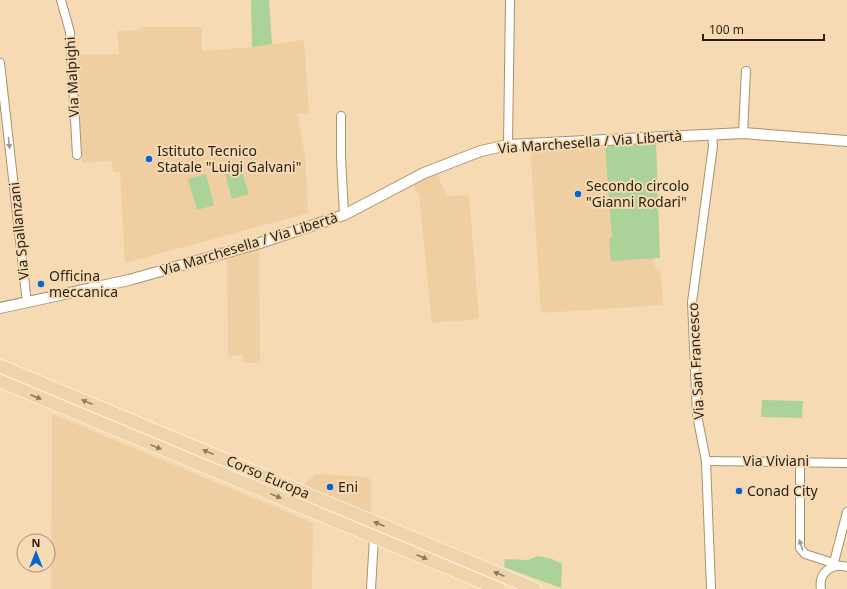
<svg xmlns="http://www.w3.org/2000/svg" width="847" height="589" font-family="'Noto Sans',sans-serif">
	<style>
		.built { fill: #efcfa2 }
		.green { fill: #aad299 }
		.lines { fill: none; stroke-linecap: round; stroke-linejoin: round }
		.minor-casing { stroke: #aa916d; stroke-width: 10 }
		.tertiary-casing { stroke: #aa916d; stroke-width: 12 }
		.primary-casing { stroke: #fff; stroke-width: 14 }
		.minor { stroke: #fff; stroke-width: 8 }
		.tertiary { stroke: #fff; stroke-width: 10 }
		.primary { stroke: #eed3ab; stroke-width: 13 }
		.oneway { fill: #9f9a94 }
		.oneway2 { fill: #8c795e }
		.poi-dot { fill: #0665ce; stroke: #f5dab4; stroke-width: 1.5 }
		.labels { text-anchor: middle; stroke-width: 4; stroke-linejoin: round; paint-order: stroke }
		.street-label { font-size: 14px; fill: #291f11; stroke: #f5dab4 }
		.poi-label { font-size: 14px; fill: #291f11; stroke: #f5dab4; text-anchor: start }
	</style>
	<rect width="100%" height="100%" fill="#f5dab4"/>
	<g class="built">
		<path d="M 141,27 L 202,27 L 202,51 L 252,47 L 304,40 L 309,113 L 297,114 L 305,155 L 308,213 L 125,263 L 120,172 L 113,172 L 112,161 L 82,163 L 75,54 L 119,54 L 117,31 L 141,30 Z"/>
		<path d="M 543,145 L 545,149 L 605,146 L 613,238 L 609,238 L 611,261 L 654,258 L 655,268 L 661,273 L 663,305 L 541,313 L 530,146 Z"/>
		<path d="M 436,170 L 446,196 L 469,195 L 479,319 L 432,323 L 419,195 L 411,183 Z"/>
		<path d="M 259,245 L 260,363 L 243,363 L 243,354 L 228,357 L 227,254 Z"/>
		<path d="M 52,414 L 313,523 L 312,589 L 51,589 Z"/>
		<path d="M 316,474 L 367,477 L 371,480 L 371,513 L 301,487 Z"/>
	</g>
	<g class="green">
		<path d="M 251,0 L 269,0 L 272,44 L 252,47 Z"/>
		<path d="M 656,142 L 660,258 L 611,261 L 609,238 L 612,237 L 605,146 Z"/>
		<path d="M 240,165 L 249,194 L 232,199 L 224,170 Z"/>
		<path d="M 206,174 L 214,205 L 197,210 L 188,179 Z"/>
		<path d="M 762,400 L 803,401 L 802,418 L 761,417 Z"/>
		<path d="M 538,556 L 552,559 L 562,564 L 561,588 L 504,567 L 505,559 L 528,560 Z"/>
	</g>
	<g class="lines">
		<defs>
			<g id="minor">
				<path d="M 61,0 L 70,32 L 77,155"/>
				<path d="M 0,63 L 27,303"/>
				<path d="M 341,116 L 341,157 L 344,215"/>
				<path d="M 743,133 L 746,71"/>
				<path d="M 508,145 L 510,0"/>
				<path d="M 706,461 L 847,463"/>
				<path d="M 800,461 L 800,548 L 805,554 L 833,563"/>
				<path d="M 833,566 L 847,512"/>
				<path d="M 371,589 L 374,537"/>
				<path d="M 711,589 L 706,461 L 697,415 L 692,302 L 713,146 L 712,134"/>
				<path d="M 821,589 C 818,573 832,562 847,567"/>
			</g>
			<path id="tertiary" d="M 0,308 L 129,280 L 260,243 L 344,215 L 424,173 L 460,159 L 481,151 L 508,145 L 743,133 L 847,141"/>
			<g id="primary">
				<path d="M 0,366 L 535,589"/>
				<path d="M 0,381 L 499,589"/>
			</g>
		</defs>
		<use href="#minor" class="minor-casing"/>
		<use href="#tertiary" class="tertiary-casing"/>
		<use href="#primary" class="primary-casing"/>
		<use href="#minor" class="minor"/>
		<use href="#tertiary" class="tertiary"/>
		<use href="#primary" class="primary"/>
	</g>
	<defs><path id="oneway-solid" d="M-6-.8H1V-3.2L6.5 0L1 3.2V.8H-6Z"/></defs>
	<g class="oneway">
		<use href="#oneway-solid" transform="translate(9 143) rotate(84)"/>
		<use href="#oneway-solid" transform="translate(801 545) rotate(-108)"/>
	</g>
	<g class="oneway2">
		<use href="#oneway-solid" transform="translate(36 397) rotate(23)"/>
		<use href="#oneway-solid" transform="translate(87 402) rotate(-158)"/>
		<use href="#oneway-solid" transform="translate(156 447) rotate(22)"/>
		<use href="#oneway-solid" transform="translate(208 452) rotate(-158)"/>
		<use href="#oneway-solid" transform="translate(276 496) rotate(22)"/>
		<use href="#oneway-solid" transform="translate(379 524) rotate(-157)"/>
		<use href="#oneway-solid" transform="translate(422 557) rotate(23)"/>
		<use href="#oneway-solid" transform="translate(499 574) rotate(-157)"/>
	</g>
	<g class="poi-dot">
		<circle cx="149" cy="159" r="4"/>
		<circle cx="578" cy="194" r="4"/>
		<circle cx="41" cy="284" r="4"/>
		<circle cx="330" cy="487" r="4"/>
		<circle cx="739" cy="491" r="4"/>
	</g>
	<g class="labels">
		<g class="street-label">
			<text transform="translate(72 77) rotate(-93)" y="5">Via Malpighi</text>
			<text transform="translate(590 142) rotate(-4)" y="5">Via Marchesella / Via Libertà</text>
			<text transform="translate(19 231) rotate(-96)" y="5">Via Spallanzani</text>
			<text transform="translate(249 244) rotate(-17)" y="5">Via Marchesella / Via Libertà</text>
			<text transform="translate(696 361) rotate(-93)" y="5">Via San Francesco</text>
			<text x="776" y="466">Via Viviani</text>
			<text transform="translate(268 477) rotate(23)" y="5">Corso Europa</text>
		</g>
		<g class="poi-label">
			<text x="157" y="156">Istituto Tecnico<tspan x="157" dy="16">Statale "Luigi Galvani"</tspan></text>
			<text x="586" y="191">Secondo circolo<tspan x="586" dy="16">"Gianni Rodari"</tspan></text>
			<text x="49" y="281">Officina<tspan x="49" dy="16">meccanica</tspan></text>
			<text x="338" y="492">Eni</text>
			<text x="747" y="496">Conad City</text>
		</g>
	</g>
	<g transform="translate(36 553)"><circle r="19" fill="#f5dab4" stroke="#a38f73"/>
	<path d="M0-3L7 15L0 10L-7 15Z" fill="#0665ce"/>
	<text y="-6" font-size="11" font-weight="bold" text-anchor="middle" fill="#291f11">N</text>
	</g>
	<path d="M703 34v6h121v-6" fill="none" stroke="#291f11" stroke-width="2"/>
	<text x="709" y="34" font-size="12" fill="#291f11" stroke="#f5dab4" stroke-width="3" paint-order="stroke">100 m</text>
</svg>
